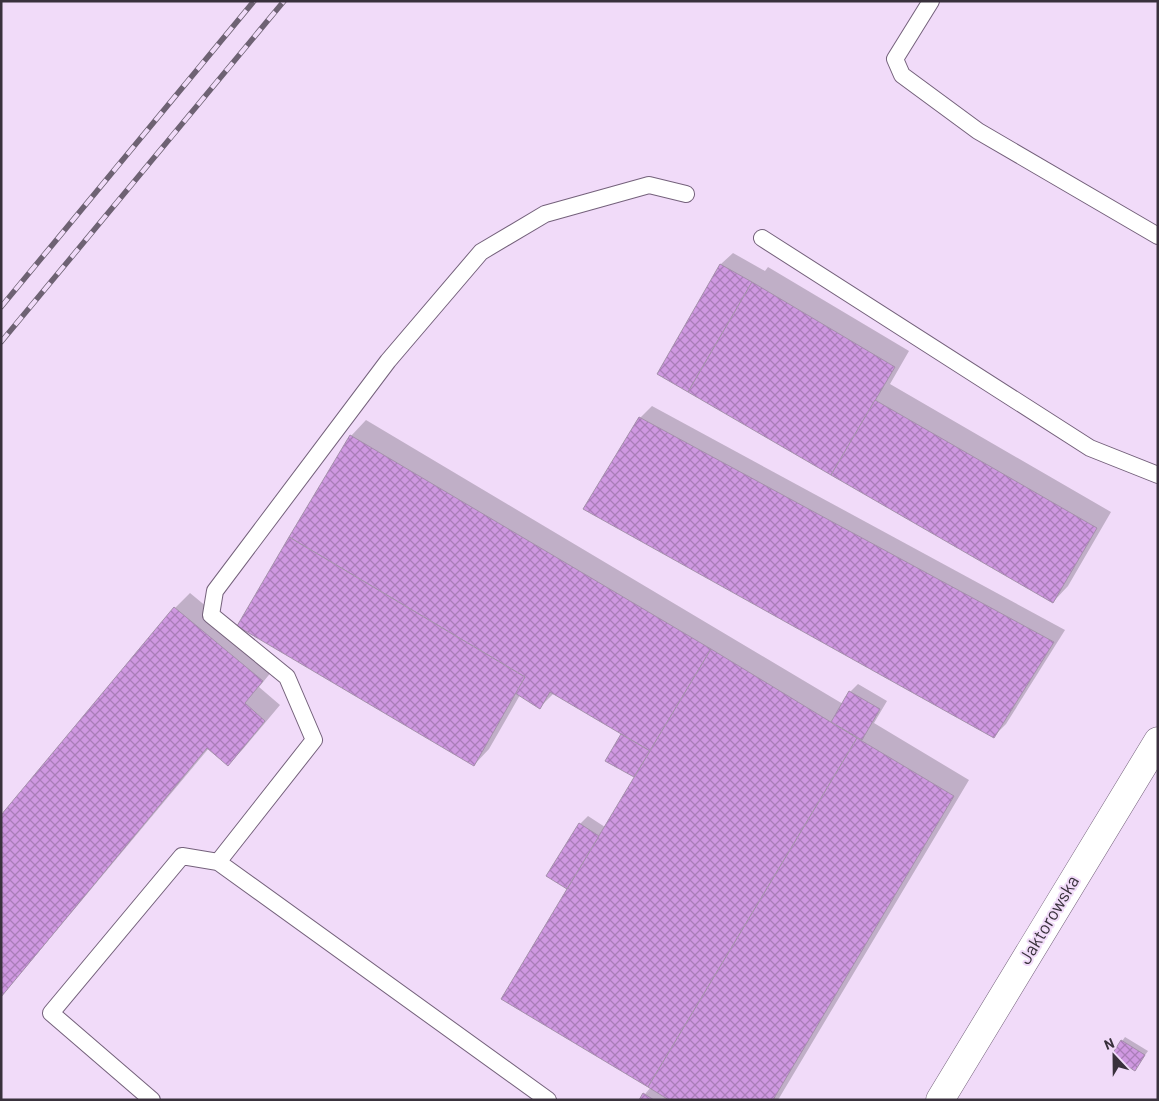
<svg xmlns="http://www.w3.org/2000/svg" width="1159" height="1101" font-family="Barlow,sans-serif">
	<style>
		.shadow { fill: #0003 }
		.building { fill: url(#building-cross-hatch); stroke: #a590ac }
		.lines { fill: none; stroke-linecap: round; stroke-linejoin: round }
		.lane-casing { stroke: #74617b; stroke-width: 18 }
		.secondary-casing { stroke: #74617b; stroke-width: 29 }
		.lane { stroke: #fff; stroke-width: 16 }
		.secondary { stroke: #fff; stroke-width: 28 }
		.rail-casing { stroke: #6e6273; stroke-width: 5.5 }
		.rail { stroke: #f1dbf9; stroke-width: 4; stroke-dasharray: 11; stroke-linecap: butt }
		.labels { text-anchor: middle; stroke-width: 4; stroke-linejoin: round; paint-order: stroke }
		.street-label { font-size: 18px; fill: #39313c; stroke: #f1dbf9 }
	</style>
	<defs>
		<pattern id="building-cross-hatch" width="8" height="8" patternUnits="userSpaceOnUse" patternTransform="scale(1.25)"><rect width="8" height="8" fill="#cf98e1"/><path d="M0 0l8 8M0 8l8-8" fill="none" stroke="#a97db8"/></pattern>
	</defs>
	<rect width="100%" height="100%" fill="#f1dbf9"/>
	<g class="shadow">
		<path d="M 733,253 L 765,271 L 768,267 L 909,351 L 890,384 L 1111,512 L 1068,586 L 1053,602 L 658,373 L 721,264 Z"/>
		<path d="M 652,406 L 1065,630 L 1006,724 L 994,736 L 640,418 Z"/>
		<path d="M 366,420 L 843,704 L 850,692 L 858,684 L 887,701 L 874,723 L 969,780 L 778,1100 L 640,1100 L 651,1087 L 572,884 L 580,824 L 588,816 L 605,827 L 636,777 L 607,760 L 622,734 L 554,693 L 540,707 L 520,695 L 489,749 L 474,765 L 351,436 Z"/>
		<path d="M 190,593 L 277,665 L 259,687 L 280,705 L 243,749 L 228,764 L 209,748 L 1,997 L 1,817 L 175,608 Z"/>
		<path d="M 1125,1037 L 1148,1051 L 1138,1065 L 1112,1056 Z"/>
	</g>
	<g class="building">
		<path d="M 720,264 L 752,282 L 688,392 L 657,374 Z"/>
		<path d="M 752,282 L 895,367 L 831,475 L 688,392 Z"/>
		<path d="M 875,400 L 1097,528 L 1053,603 L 831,475 Z"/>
		<path d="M 639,417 L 1054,642 L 994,738 L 583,509 Z"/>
		<path d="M 350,435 L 711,649 L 650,751 L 550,692 L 540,709 L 515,693 L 525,677 L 289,537 Z"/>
		<path d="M 289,537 L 525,677 L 474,766 L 237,626 Z"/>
		<path d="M 174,607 L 263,681 L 245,703 L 265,721 L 228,766 L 207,748 L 1,997 L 1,815 Z"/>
		<path d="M 711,649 L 857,738 L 648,1087 L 501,999 Z"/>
		<path d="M 849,691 L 880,709 L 862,740 L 831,722 Z"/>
		<path d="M 621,734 L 650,751 L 634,777 L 605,761 Z"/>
		<path d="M 857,738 L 954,796 L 773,1100 L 669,1100 L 648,1087 Z"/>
		<path d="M 579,823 L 599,836 L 567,889 L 546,876 Z"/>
		<path d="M 1121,1040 L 1145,1055 L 1135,1071 L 1111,1056 Z"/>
		<path d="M 643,1093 L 654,1100 L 639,1100 Z"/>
	</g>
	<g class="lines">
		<defs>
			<g id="lane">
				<path d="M 931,1 L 895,59 L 902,75 L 978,131 L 1158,236"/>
				<path d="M 762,238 L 1090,448 L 1158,475"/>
				<path d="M 218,862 L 314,740 L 287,677 L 211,615 L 215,591 L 388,361 L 481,252 L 545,214 L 649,185 L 686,194"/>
				<path d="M 152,1100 L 51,1013 L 182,856 L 218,862 L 548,1100"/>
			</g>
			<path id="secondary" d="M 940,1100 L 1158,741"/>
		</defs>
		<use href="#lane" class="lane-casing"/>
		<use href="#secondary" class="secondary-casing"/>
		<use href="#lane" class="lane"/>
		<use href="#secondary" class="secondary"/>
		<defs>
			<g id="rail">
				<path d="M 1,307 L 254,1"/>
				<path d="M 1,342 L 284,1"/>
			</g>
		</defs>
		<use href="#rail" class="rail-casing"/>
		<use href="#rail" class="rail"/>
	</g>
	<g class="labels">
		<g class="street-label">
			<text transform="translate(1049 920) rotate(-59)" y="6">Jaktorowska</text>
		</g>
	</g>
	<rect width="1159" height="1101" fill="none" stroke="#39313c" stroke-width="5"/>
	<g transform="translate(1114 1056) rotate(338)" stroke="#f1dbf9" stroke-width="4" paint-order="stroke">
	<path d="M0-4L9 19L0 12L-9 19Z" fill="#39313c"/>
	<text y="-8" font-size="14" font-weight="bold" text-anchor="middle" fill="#39313c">N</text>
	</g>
</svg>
